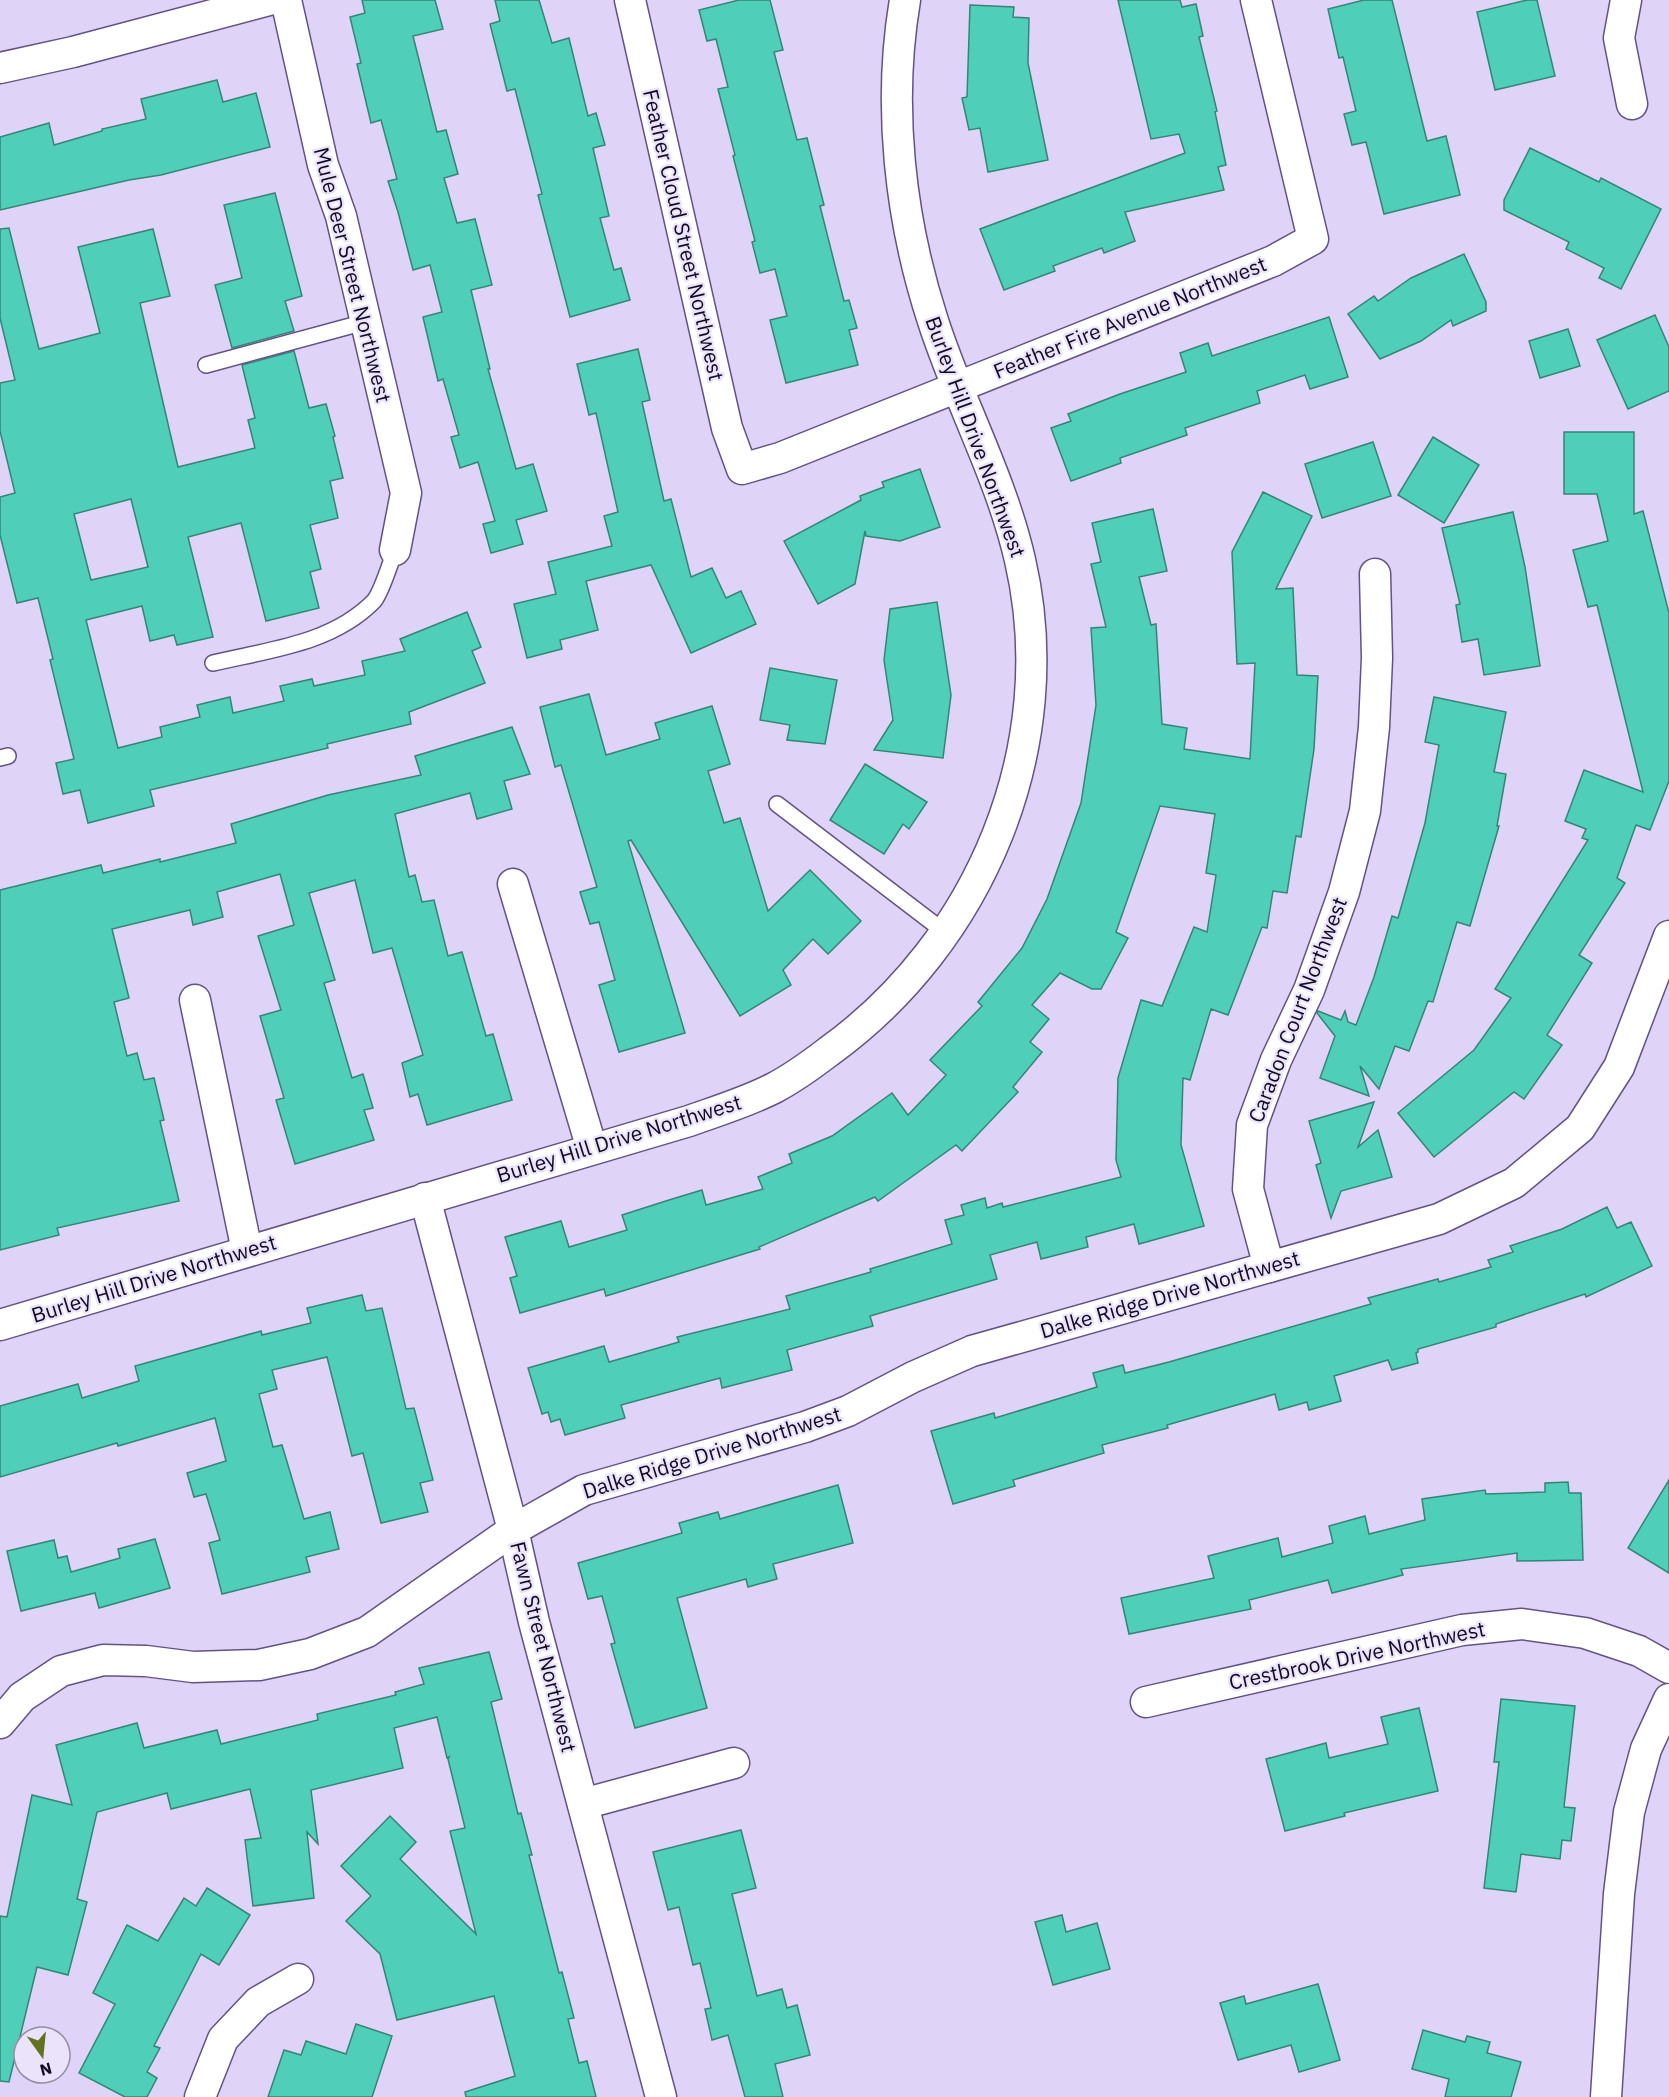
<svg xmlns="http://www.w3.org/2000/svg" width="1669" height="2097" font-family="'IBM Plex Sans',sans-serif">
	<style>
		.building { fill: #4fcfb9; stroke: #358577; stroke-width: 1.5; fill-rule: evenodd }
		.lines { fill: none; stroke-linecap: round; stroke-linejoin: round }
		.lane-casing { stroke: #645284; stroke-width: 18 }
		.street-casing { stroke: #645284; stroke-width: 33 }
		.lane { stroke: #fff; stroke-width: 15 }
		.street { stroke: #fff; stroke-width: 30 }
		.labels { text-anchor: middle; stroke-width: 4.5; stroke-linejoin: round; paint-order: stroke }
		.street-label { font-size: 21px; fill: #120b1f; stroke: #eae3fb }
	</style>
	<rect width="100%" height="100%" fill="#dfd4f7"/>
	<g class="building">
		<path d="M 362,0 L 435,0 L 443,29 L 413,36 L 437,132 L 446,130 L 458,174 L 444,178 L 457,223 L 475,219 L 492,285 L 471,290 L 490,369 L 488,369 L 516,469 L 533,464 L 547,511 L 516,520 L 523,544 L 491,553 L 483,524 L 495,521 L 478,462 L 460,468 L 451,437 L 459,435 L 443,379 L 438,381 L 423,317 L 442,312 L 430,265 L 413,270 L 398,212 L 388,181 L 397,179 L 381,120 L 371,123 L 357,64 L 361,63 L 350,17 L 365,13 Z"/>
		<path d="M 495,0 L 539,0 L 552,43 L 569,38 L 588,116 L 596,113 L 605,145 L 593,148 L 609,216 L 600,218 L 614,270 L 621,268 L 630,300 L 570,317 L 538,195 L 542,194 L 515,89 L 507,91 L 490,24 L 500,21 Z"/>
		<path d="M 739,0 L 770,0 L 783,50 L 774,52 L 797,140 L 807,138 L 824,205 L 820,206 L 844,301 L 849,300 L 857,328 L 849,330 L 858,365 L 786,383 L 770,320 L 787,316 L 775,269 L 760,273 L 752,242 L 755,241 L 733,156 L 735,155 L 718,89 L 728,87 L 716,39 L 707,41 L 699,10 Z"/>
		<path d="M 1118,0 L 1180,0 L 1182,7 L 1196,4 L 1203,36 L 1199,37 L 1217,111 L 1215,112 L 1226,165 L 1218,167 L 1224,190 L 1125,212 L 1135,241 L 1104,253 L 1102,248 L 1053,266 L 1055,271 L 1004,290 L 980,229 L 1185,153 L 1179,134 L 1151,139 Z"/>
		<path d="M 1364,0 L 1392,0 L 1427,141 L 1446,136 L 1460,195 L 1384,214 L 1366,142 L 1352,145 L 1344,114 L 1356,111 L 1343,57 L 1339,58 L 1328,9 Z"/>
		<path d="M 1527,0 L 1537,0 L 1555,76 L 1495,90 L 1477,12 Z"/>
		<path d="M 970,5 L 1014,7 L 1013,17 L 1029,18 L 1028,63 L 1048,160 L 988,172 L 980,128 L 969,130 L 962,98 L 967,97 Z"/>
		<path d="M 217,80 L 223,102 L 256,93 L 270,147 L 161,175 L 129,180 L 0,210 L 0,137 L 49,123 L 54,145 L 102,131 L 102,129 L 146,119 L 141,99 Z"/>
		<path d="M 1530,148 L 1599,182 L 1601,178 L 1661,209 L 1621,289 L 1599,278 L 1604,268 L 1566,249 L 1569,242 L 1504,210 L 1504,200 Z"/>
		<path d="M 275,193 L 302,296 L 285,301 L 294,331 L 232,348 L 215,285 L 242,278 L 224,205 Z"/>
		<path d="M 9,228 L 39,349 L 100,333 L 78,247 L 153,229 L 170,296 L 140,303 L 178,467 L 255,448 L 248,420 L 255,418 L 242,365 L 294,351 L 309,408 L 326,404 L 335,436 L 333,437 L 343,478 L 330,481 L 338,518 L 310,525 L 321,569 L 310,572 L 319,608 L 266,621 L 241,523 L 188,537 L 213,637 L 177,645 L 174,635 L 150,641 L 142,606 L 86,620 L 118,748 L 162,737 L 160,727 L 200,717 L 197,705 L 230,697 L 233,713 L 284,701 L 280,686 L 312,679 L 314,686 L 365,675 L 362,661 L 405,651 L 400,639 L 467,612 L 481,647 L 472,651 L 485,683 L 409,712 L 411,724 L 327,744 L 328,748 L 150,790 L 154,806 L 88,823 L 80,790 L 63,794 L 56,763 L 74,759 L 50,660 L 53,659 L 38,598 L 17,603 L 0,535 L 0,497 L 15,493 L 0,431 L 0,383 L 15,380 L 0,318 L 0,229 ZM 131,499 L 148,567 L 91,580 L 74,514 Z"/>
		<path d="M 1464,254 L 1486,302 L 1486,311 L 1453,326 L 1451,320 L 1421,341 L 1380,359 L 1348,314 L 1374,296 L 1378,301 L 1411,278 Z"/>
		<path d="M 1655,315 L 1669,347 L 1669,391 L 1628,409 L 1597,340 Z"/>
		<path d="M 1329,317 L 1348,377 L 1310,389 L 1305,375 L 1257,391 L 1260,403 L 1185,428 L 1187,435 L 1120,458 L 1121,463 L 1071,481 L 1051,428 L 1071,421 L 1068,414 L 1120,394 L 1186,372 L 1180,353 L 1208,343 L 1212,356 Z"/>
		<path d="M 1568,329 L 1580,366 L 1540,378 L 1529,341 Z"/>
		<path d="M 638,349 L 650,400 L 642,402 L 664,501 L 671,499 L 691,577 L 712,568 L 726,598 L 741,591 L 756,624 L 691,653 L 651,565 L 586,581 L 598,630 L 560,640 L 562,649 L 527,658 L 514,604 L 556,594 L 548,562 L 612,546 L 604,516 L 618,512 L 596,413 L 589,415 L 577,364 Z"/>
		<path d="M 1564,432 L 1634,432 L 1634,514 L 1643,511 L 1669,613 L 1669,781 L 1650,830 L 1636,825 L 1617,878 L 1625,883 L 1579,955 L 1592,963 L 1547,1035 L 1562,1045 L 1524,1099 L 1514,1092 L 1434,1157 L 1398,1113 L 1474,1050 L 1511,998 L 1495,989 L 1588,840 L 1582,838 L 1586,829 L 1565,821 L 1584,770 L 1643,792 L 1597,605 L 1588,607 L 1573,550 L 1608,541 L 1597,494 L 1564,494 Z"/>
		<path d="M 1433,437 L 1479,465 L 1444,523 L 1398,495 Z"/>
		<path d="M 1373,442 L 1391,496 L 1322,518 L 1305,464 Z"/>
		<path d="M 920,469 L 940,527 L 900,541 L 866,536 L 865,531 L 855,584 L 818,604 L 784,541 L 861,500 L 860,496 L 884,487 L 882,482 Z"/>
		<path d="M 1263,492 L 1312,516 L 1276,589 L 1293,588 L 1297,675 L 1318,676 L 1314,749 L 1301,837 L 1296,836 L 1287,893 L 1273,891 L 1267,928 L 1262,927 L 1228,1015 L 1211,1009 L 1190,1080 L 1183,1078 L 1181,1145 L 1204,1226 L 1139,1244 L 1134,1224 L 1086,1237 L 1088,1247 L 1041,1259 L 1037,1242 L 990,1255 L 997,1279 L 870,1316 L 873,1326 L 787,1350 L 792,1370 L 722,1388 L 720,1378 L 621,1405 L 625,1418 L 565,1435 L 560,1419 L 551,1422 L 548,1412 L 542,1414 L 528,1368 L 604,1346 L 609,1362 L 679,1342 L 677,1337 L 790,1309 L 786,1296 L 871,1272 L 870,1269 L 952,1244 L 945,1220 L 964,1215 L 961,1205 L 985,1198 L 987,1208 L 1002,1203 L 1003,1207 L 1121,1177 L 1116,1160 L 1118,1078 L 1141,1000 L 1162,1006 L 1194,927 L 1207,932 L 1216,875 L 1206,873 L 1215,814 L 1160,806 L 1116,932 L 1128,938 L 1101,989 L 1092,989 L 1060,973 L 1032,1005 L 1049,1019 L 1030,1042 L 1042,1052 L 1013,1087 L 1018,1092 L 962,1151 L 956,1145 L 878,1201 L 875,1197 L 759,1247 L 760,1249 L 606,1296 L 604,1289 L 520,1313 L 510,1278 L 517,1276 L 505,1237 L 561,1221 L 569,1247 L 627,1230 L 622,1215 L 669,1200 L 702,1190 L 706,1205 L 763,1189 L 758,1177 L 792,1163 L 789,1154 L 832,1136 L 892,1093 L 908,1115 L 946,1075 L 930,1060 L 982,1006 L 978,1002 L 1022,948 L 1047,899 L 1081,803 L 1096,705 L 1091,628 L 1106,627 L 1091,564 L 1101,562 L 1092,523 L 1153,509 L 1167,571 L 1139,577 L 1151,625 L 1156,624 L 1162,724 L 1187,728 L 1184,749 L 1250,759 L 1255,663 L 1237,664 L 1232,552 Z"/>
		<path d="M 1513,512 L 1525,567 L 1540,666 L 1484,675 L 1478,639 L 1462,642 L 1456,605 L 1460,604 L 1442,528 Z"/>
		<path d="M 937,602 L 951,695 L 943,758 L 874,750 L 893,720 L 884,660 L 890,609 Z"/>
		<path d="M 770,668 L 837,680 L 825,744 L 787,740 L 790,725 L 760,720 Z"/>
		<path d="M 589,694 L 606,755 L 660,739 L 655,723 L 712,706 L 730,764 L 708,771 L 724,823 L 740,818 L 768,911 L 810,870 L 861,921 L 828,954 L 813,939 L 783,970 L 791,985 L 740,1016 L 631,840 L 628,841 L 685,1033 L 619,1052 L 599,985 L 615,980 L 599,922 L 590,924 L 580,892 L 597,887 L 561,765 L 555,767 L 540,707 Z"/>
		<path d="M 1434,697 L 1506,712 L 1494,772 L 1506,774 L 1497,826 L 1499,826 L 1470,926 L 1457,922 L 1433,1002 L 1428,1001 L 1409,1051 L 1395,1046 L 1379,1089 L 1360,1066 L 1369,1096 L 1320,1078 L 1335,1036 L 1317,1013 L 1318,1011 L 1341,1020 L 1345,1011 L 1348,1022 L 1356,1025 L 1374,977 L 1392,916 L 1398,918 L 1425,823 L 1439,745 L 1425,742 Z"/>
		<path d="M 512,727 L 530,774 L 504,781 L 512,809 L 477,819 L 470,793 L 395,814 L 409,877 L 415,875 L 422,902 L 434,900 L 448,956 L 462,952 L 486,1036 L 493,1034 L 512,1100 L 427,1125 L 418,1094 L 410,1097 L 402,1063 L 423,1055 L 392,948 L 373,953 L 355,880 L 309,893 L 335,980 L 324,983 L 352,1078 L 363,1074 L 373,1108 L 364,1110 L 374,1140 L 295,1164 L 276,1100 L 284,1098 L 260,1016 L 281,1010 L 258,936 L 294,925 L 280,874 L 217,892 L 223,917 L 193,925 L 190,910 L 112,929 L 129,998 L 114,1002 L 127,1056 L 137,1053 L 144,1080 L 154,1078 L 164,1120 L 160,1121 L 179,1201 L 57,1228 L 59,1235 L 0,1250 L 0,890 L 101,865 L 103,873 L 160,859 L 160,862 L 236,843 L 231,824 L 328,795 L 421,775 L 415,756 Z"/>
		<path d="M 865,764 L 927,802 L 909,829 L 903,824 L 884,854 L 830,820 Z"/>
		<path d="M 1374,1102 L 1358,1147 L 1378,1130 L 1392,1177 L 1341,1191 L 1331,1218 L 1316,1165 L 1321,1163 L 1309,1121 Z"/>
		<path d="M 1607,1207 L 1617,1228 L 1631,1222 L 1652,1266 L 1586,1297 L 1585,1294 L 1496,1324 L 1496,1327 L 1418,1349 L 1418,1352 L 1416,1353 L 1418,1363 L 1392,1370 L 1388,1360 L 1334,1376 L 1341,1401 L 1309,1410 L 1307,1402 L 1279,1410 L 1275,1394 L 1167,1425 L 1168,1428 L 1102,1445 L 1104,1453 L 1013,1480 L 1015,1486 L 953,1504 L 931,1431 L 994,1413 L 995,1418 L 1097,1387 L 1093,1373 L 1123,1365 L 1125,1373 L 1169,1362 L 1371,1304 L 1368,1298 L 1438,1279 L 1439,1282 L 1491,1267 L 1488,1260 L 1513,1252 L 1510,1246 L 1562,1229 Z"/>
		<path d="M 362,1295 L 366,1311 L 382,1308 L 406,1409 L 414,1408 L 433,1480 L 420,1483 L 428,1512 L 381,1523 L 363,1453 L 352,1456 L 327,1357 L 272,1370 L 277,1389 L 259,1394 L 273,1447 L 282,1445 L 304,1519 L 330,1512 L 339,1549 L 306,1557 L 310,1572 L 222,1594 L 209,1543 L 220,1540 L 206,1494 L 194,1497 L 187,1473 L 226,1461 L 215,1418 L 118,1446 L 117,1443 L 0,1477 L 0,1406 L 78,1384 L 82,1398 L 139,1381 L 135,1366 L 261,1331 L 262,1335 L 311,1323 L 307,1308 Z"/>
		<path d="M 1669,1480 L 1669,1573 L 1628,1548 Z"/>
		<path d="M 1568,1482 L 1569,1493 L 1581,1493 L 1583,1560 L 1517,1561 L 1517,1553 L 1401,1569 L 1403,1575 L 1332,1593 L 1328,1580 L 1249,1600 L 1251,1609 L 1129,1634 L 1121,1598 L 1214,1578 L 1208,1556 L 1278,1538 L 1282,1557 L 1333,1543 L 1329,1526 L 1365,1516 L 1369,1534 L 1425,1520 L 1422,1499 L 1485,1490 L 1486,1494 L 1545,1492 L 1545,1483 Z"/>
		<path d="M 838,1485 L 853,1543 L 773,1564 L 777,1579 L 748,1587 L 746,1579 L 677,1598 L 707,1708 L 635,1728 L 611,1644 L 615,1643 L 602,1596 L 588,1599 L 578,1563 L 682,1533 L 679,1523 L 718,1512 L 720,1519 Z"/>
		<path d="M 155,1539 L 170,1588 L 99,1608 L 95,1593 L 21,1611 L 7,1551 L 54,1540 L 58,1558 L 67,1556 L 71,1572 L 120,1558 L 118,1549 Z"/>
		<path d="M 489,1652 L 502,1699 L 491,1702 L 518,1814 L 521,1813 L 532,1855 L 529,1855 L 559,1973 L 562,1972 L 574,2018 L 568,2019 L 579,2063 L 587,2061 L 596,2097 L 466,2097 L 465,2092 L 515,2076 L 494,1996 L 397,2020 L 380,1954 L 346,1921 L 371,1896 L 341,1866 L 390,1816 L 416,1842 L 400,1859 L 476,1934 L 450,1831 L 465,1828 L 448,1759 L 449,1757 L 447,1758 L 437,1717 L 394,1728 L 403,1768 L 311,1790 L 318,1844 L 307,1832 L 314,1898 L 253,1906 L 245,1840 L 261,1838 L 250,1789 L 171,1809 L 167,1793 L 97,1812 L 77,1899 L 87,1902 L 68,1975 L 37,1967 L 9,2082 L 0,2081 L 0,1916 L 7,1917 L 32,1795 L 72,1805 L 56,1745 L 137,1723 L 144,1748 L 217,1730 L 221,1744 L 318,1720 L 317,1714 L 396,1695 L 395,1692 L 424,1684 L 419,1668 Z"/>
		<path d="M 1501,1699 L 1575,1706 L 1564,1807 L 1575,1808 L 1571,1841 L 1562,1840 L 1560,1859 L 1521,1854 L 1516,1892 L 1484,1888 L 1499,1762 L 1494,1762 Z"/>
		<path d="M 1419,1708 L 1438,1791 L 1344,1813 L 1345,1816 L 1285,1831 L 1266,1759 L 1326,1743 L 1329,1758 L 1388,1744 L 1381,1717 Z"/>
		<path d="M 741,1830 L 756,1888 L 732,1894 L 757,1996 L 782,1989 L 787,2008 L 797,2005 L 810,2055 L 775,2064 L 783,2097 L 745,2097 L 728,2035 L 712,2040 L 705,2009 L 711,2008 L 700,1963 L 693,1965 L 679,1907 L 668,1910 L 653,1852 Z"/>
		<path d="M 207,1888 L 250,1915 L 219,1965 L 201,1954 L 154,2046 L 160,2048 L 147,2072 L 157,2078 L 147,2097 L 125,2097 L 79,2073 L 115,2004 L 93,1993 L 127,1925 L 158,1941 L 184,1898 L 196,1906 Z"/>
		<path d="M 1062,1915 L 1066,1932 L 1097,1923 L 1110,1969 L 1053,1985 L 1035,1922 Z"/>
		<path d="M 1318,1984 L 1340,2060 L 1299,2072 L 1291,2045 L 1238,2060 L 1220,2003 L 1244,1996 L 1246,2004 Z"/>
		<path d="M 356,2024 L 392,2036 L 372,2097 L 268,2097 L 284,2050 L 301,2055 L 306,2041 L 346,2054 Z"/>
		<path d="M 1423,2030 L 1465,2042 L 1467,2036 L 1490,2042 L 1487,2053 L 1521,2062 L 1511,2097 L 1445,2097 L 1449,2079 L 1412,2069 Z"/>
	</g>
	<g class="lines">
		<defs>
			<g id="lane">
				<path d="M 206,365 L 365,322"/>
				<path d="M 213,663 C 268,650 332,644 374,601 C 381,593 391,562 395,550"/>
				<path d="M 0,758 L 8,756"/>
				<path d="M 777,804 L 946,933"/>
			</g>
			<g id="street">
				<path d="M 286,0 L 323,165 L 341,216 L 406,493 L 395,550"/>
				<path d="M 630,0 L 727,428 L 742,469 L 780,458 L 1273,261 L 1313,239 L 1256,0"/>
				<path d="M 1626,0 L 1619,38 L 1632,104"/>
				<path d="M 0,68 L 73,52 L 269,0"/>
				<path d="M 513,884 L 592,1149"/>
				<path d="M 195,1000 L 247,1251"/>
				<path d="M 425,1198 L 513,1530 L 534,1622 L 661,2097"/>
				<path d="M 1269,1267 L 1248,1189 L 1252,1125 L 1276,1060 L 1309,990 L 1344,892 L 1365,811 L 1374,727 L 1377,658 L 1375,574"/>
				<path d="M 0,1325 L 689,1121 C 717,1111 747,1102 774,1088 C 793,1078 811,1065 828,1052 C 981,942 1063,746 1020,560 C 1001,477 959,402 933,321 C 900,220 887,106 905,0"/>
				<path d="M 1146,1702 L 1462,1630 L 1522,1624 L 1585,1633 L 1639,1651 L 1669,1668"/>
				<path d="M 0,1723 L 22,1697 L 61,1671 L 103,1660 L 146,1661 L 193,1667 L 259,1665 L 310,1654 L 367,1632 L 513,1530 L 584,1490 L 805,1427 L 848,1411 L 913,1377 L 972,1351 L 1439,1219 L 1514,1183 L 1580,1128 L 1619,1067 L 1669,936"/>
				<path d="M 583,1804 L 734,1763"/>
				<path d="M 200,2097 L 223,2039 L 258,2002 L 298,1979"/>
				<path d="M 1606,2097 L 1619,1894 L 1629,1812 L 1646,1749 L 1669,1699"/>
			</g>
		</defs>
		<use href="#lane" class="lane-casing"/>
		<use href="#street" class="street-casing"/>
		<use href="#lane" class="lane"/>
		<use href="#street" class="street"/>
	</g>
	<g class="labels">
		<g class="street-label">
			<text transform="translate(683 235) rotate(77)" y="7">Feather Cloud Street Northwest</text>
			<text transform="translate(352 275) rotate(76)" y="7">Mule Deer Street Northwest</text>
			<text transform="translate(1130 318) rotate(-22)" y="7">Feather Fire Avenue Northwest</text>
			<text transform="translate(975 437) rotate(70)" y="7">Burley Hill Drive Northwest</text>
			<text transform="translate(1298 1010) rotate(-69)" y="7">Caradon Court Northwest</text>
			<text transform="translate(619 1139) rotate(-17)" y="7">Burley Hill Drive Northwest</text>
			<text transform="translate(154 1279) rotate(-17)" y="7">Burley Hill Drive Northwest</text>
			<text transform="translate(1170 1295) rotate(-16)" y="7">Dalke Ridge Drive Northwest</text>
			<text transform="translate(712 1453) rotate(-17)" y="7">Dalke Ridge Drive Northwest</text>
			<text transform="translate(543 1647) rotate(76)" y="7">Fawn Street Northwest</text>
			<text transform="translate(1357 1656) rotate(-12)" y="7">Crestbrook Drive Northwest</text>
		</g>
	</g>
	<g transform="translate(42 2055) rotate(165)"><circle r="28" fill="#eae3fb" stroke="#948da3" stroke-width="1.5"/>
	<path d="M0-4.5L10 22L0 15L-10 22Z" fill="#62721f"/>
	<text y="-9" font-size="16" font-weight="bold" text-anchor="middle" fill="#120b1f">N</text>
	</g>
</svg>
